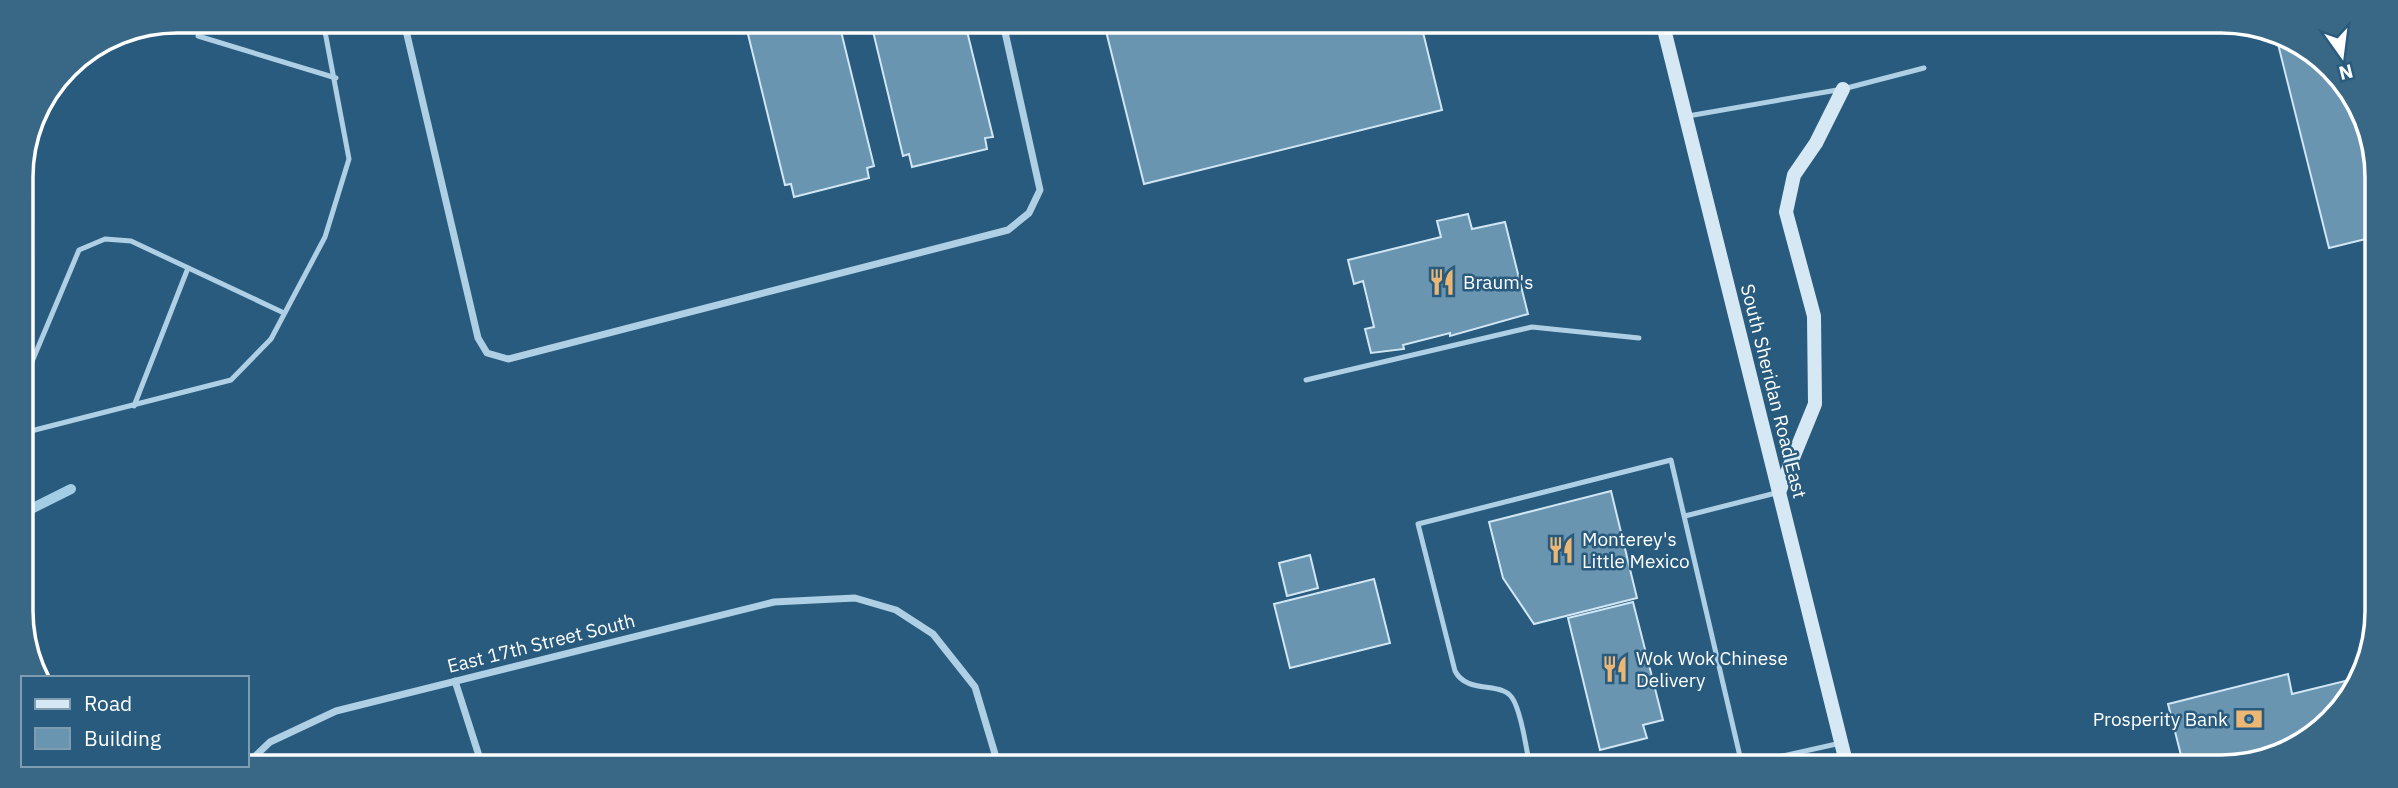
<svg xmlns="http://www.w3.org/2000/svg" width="2398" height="788" font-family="'IBM Plex Sans',sans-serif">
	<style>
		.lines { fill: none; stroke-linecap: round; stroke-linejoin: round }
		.stream { stroke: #a3cce5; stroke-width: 10 }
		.building { fill: #6995b1; stroke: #d0e6f4; stroke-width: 2 }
		.service { stroke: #aecfe4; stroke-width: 5 }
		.minor { stroke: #aecfe4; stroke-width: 7 }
		.secondary { stroke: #d7e8f5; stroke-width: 14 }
		.labels { text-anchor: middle; stroke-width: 5; stroke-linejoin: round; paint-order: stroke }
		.poi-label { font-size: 19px; fill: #fff; stroke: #285b7d; text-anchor: start }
		.street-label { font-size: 19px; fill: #fff; stroke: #285b7d }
		.rim { fill: none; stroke: #fff; stroke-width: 3.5 }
	</style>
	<rect width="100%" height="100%" fill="#285b7d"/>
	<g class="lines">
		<path class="stream" d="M 23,513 L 71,489"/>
	</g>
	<g class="building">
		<path d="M 750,22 L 839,23 L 874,166 L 867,168 L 869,178 L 794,197 L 791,184 L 785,185 L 746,26 Z"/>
		<path d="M 871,23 L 965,23 L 993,137 L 985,138 L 987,149 L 912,167 L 909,154 L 903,156 Z"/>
		<path d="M 1104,23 L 1421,24 L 1442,110 L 1144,184 Z"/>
		<path d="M 2276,36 L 2338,74 L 2374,147 L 2374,237 L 2329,248 Z"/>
		<path d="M 1468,214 L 1472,229 L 1505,222 L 1528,314 L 1450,336 L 1450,333 L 1403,345 L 1404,349 L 1371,353 L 1365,329 L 1374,327 L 1363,281 L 1354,284 L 1348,260 L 1441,237 L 1437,221 Z"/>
		<path d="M 1611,491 L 1637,598 L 1534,624 L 1503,578 L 1489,522 Z"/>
		<path d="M 1310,555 L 1318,588 L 1287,596 L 1279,563 Z"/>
		<path d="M 1374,579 L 1390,643 L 1290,668 L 1274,604 Z"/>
		<path d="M 1633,602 L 1663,720 L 1643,725 L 1647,738 L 1600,750 L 1568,618 Z"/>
		<path d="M 2288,674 L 2292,694 L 2353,679 L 2316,734 L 2230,767 L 2184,767 L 2168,704 Z"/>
	</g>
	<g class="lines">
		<g class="service">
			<path d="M 198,36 L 336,78"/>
			<path d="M 1688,116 L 1843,89 L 1924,68"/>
			<path d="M 1306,380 L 1532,327 L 1639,338"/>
			<path d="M 23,383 L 79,250 L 105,239 L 131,241 L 284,313"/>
			<path d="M 134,406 L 188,268"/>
			<path d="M 23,433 L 231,380 L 271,339 L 325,237 L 349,159 L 323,21"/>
			<path d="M 1685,516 L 1776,493"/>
			<path d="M 1530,765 C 1525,745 1523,719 1514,701 C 1504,679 1468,696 1455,671 L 1418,524 L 1671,460 L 1742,765"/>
			<path d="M 1742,765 L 1841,743"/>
		</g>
		<g class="minor">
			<path d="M 404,22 L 478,338 L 487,353 L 508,359 L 1008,230 L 1029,213 L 1040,190 L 1003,23"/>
			<path d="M 455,681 L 481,762"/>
			<path d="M 249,762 L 270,742 L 336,711 L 774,602 L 855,598 L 896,610 L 933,634 L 975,687 L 998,764"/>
		</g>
		<g class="secondary">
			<path d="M 1663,25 L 1847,766"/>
			<path d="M 1779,492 L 1815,404 L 1814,316 L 1786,212 L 1794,175 L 1816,143 L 1843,89"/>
		</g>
	</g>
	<defs>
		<symbol id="restaurant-bare" viewBox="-9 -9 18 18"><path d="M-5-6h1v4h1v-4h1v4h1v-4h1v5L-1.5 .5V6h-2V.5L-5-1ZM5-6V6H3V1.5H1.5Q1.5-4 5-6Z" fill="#ecb675" stroke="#285b7d" stroke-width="2.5" paint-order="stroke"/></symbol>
		<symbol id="bank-bare" viewBox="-9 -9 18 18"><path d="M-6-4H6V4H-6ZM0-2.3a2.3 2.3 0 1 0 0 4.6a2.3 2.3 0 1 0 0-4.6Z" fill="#ecb675" stroke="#285b7d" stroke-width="2.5" paint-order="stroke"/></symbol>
	</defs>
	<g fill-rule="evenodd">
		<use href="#restaurant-bare" x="1423" y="263" width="38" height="38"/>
		<use href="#restaurant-bare" x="1542" y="531" width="38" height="38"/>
		<use href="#restaurant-bare" x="1596" y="650" width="38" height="38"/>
		<use href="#bank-bare" x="2230" y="700" width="38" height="38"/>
	</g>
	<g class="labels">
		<g class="poi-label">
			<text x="1463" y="289">Braum's</text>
			<text x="1582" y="546">Monterey's<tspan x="1582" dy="22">Little Mexico</tspan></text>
			<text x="1636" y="665">Wok Wok Chinese<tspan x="1636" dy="22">Delivery</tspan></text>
			<text x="2228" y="726" text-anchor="end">Prosperity Bank</text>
		</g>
		<g class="street-label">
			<text transform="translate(1774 391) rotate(76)" y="7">South Sheridan Road East</text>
			<text transform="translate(541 643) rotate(-14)" y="7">East 17th Street South</text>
		</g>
	</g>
	<path d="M0 0H2398V788H0ZM177 33H2221A144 144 0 0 1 2365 177V611A144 144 0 0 1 2221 755H177A144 144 0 0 1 33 611V177A144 144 0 0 1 177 33Z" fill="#396887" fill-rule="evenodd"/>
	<path class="rim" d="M177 33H2221A144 144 0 0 1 2365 177V611A144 144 0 0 1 2221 755H177A144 144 0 0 1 33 611V177A144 144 0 0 1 177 33Z"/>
	<rect x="21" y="676" width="228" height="91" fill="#285b7d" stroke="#7e9db1" stroke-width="2"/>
	<rect x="35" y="699" width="35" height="10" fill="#d7e8f5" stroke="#7e9db1" stroke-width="2"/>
	<text x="84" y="711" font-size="21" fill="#ffffff">Road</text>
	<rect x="35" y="728" width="35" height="21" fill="#6995b1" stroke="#7e9db1" stroke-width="2"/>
	<text x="84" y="746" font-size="21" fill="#ffffff">Building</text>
	<g transform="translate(2342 56) rotate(166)" stroke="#285b7d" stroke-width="5" paint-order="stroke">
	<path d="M0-5L12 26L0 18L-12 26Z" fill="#ffffff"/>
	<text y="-10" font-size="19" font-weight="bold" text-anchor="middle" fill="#ffffff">N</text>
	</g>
</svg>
